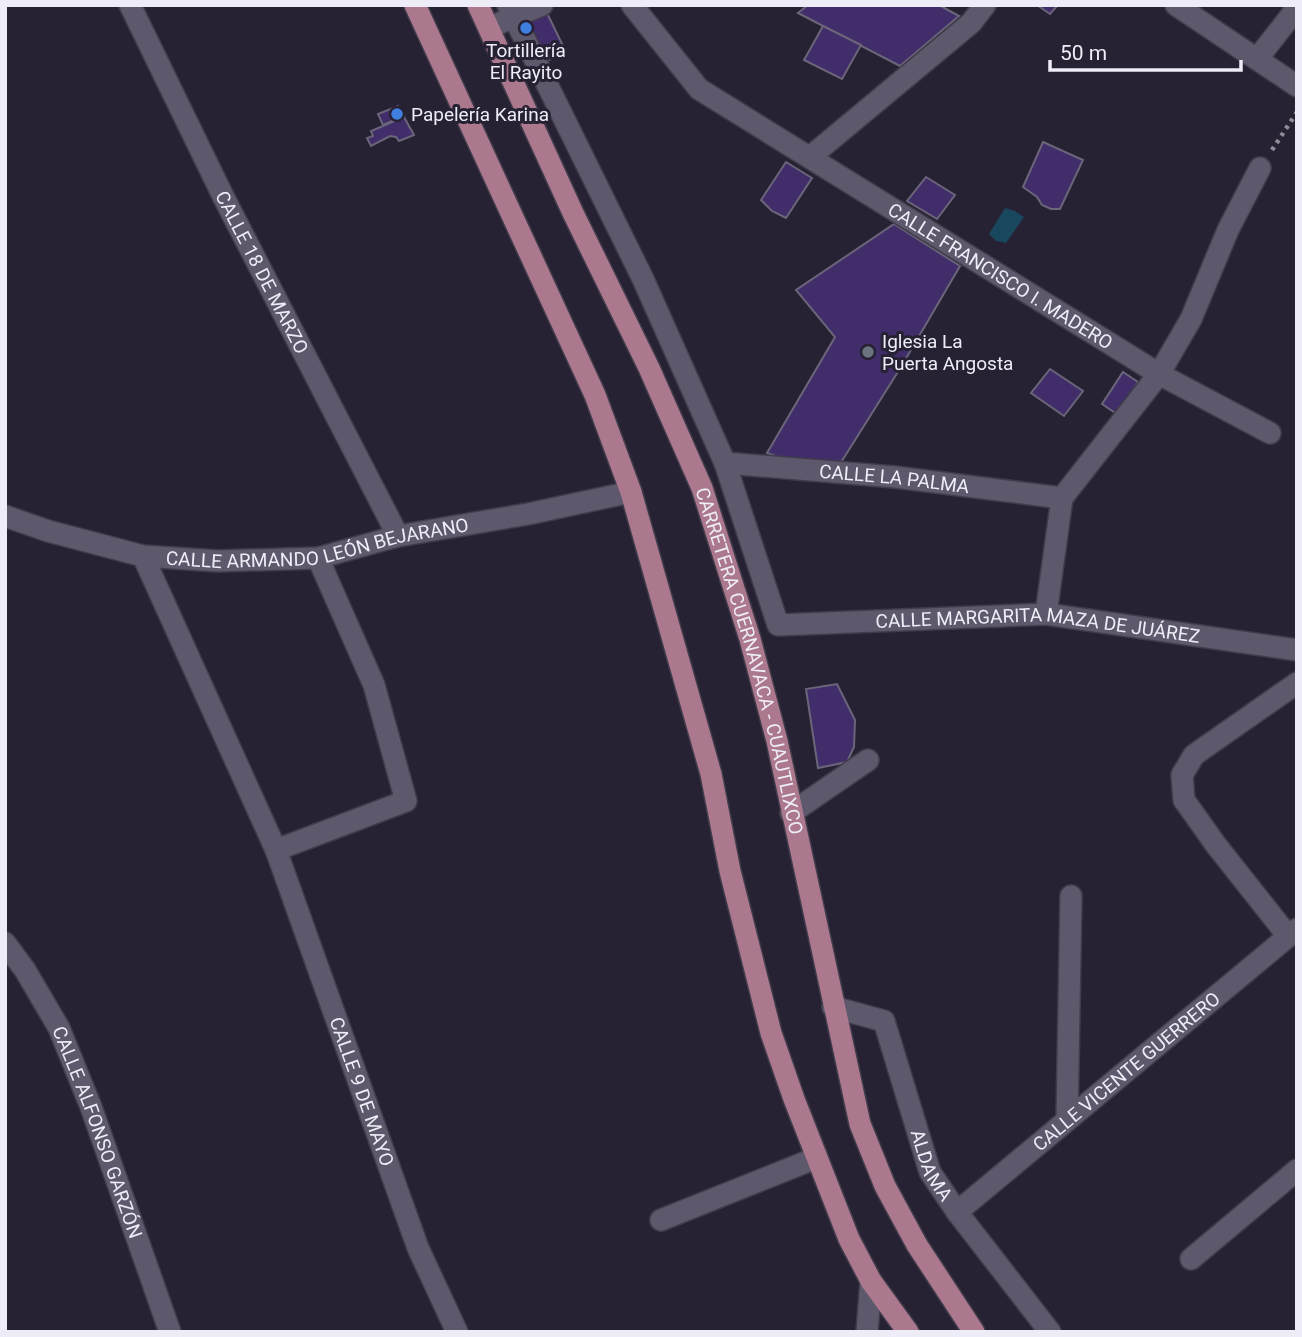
<svg xmlns="http://www.w3.org/2000/svg" width="1302" height="1337" font-family="Roboto,sans-serif">
	<style>
		.water { fill: #19475d }
		.building { fill: #422d6b; stroke: #6a6579; stroke-width: 2 }
		.lines { fill: none; stroke-linecap: round; stroke-linejoin: round }
		.street-casing { stroke: #413c4b; stroke-width: 24 }
		.primary-casing { stroke: #413c4b; stroke-width: 24 }
		.path { stroke: #8f8c99; stroke-width: 4.5; stroke-dasharray: 3.5 5; stroke-linecap: butt }
		.street { stroke: #5d586c; stroke-width: 21 }
		.primary { stroke: #ab788e; stroke-width: 21 }
		.shop-dot { fill: #3f7fe0; stroke: #272233; stroke-width: 2.5 }
		.worship-dot { fill: #6b7280; stroke: #272233; stroke-width: 2.5 }
		.labels { text-anchor: middle; stroke-width: 6; stroke-linejoin: round; paint-order: stroke }
		.poi-label { font-size: 19px; fill: #eeecf7; stroke: #272233; text-anchor: start }
		.street-label { font-size: 19px; fill: #eeecf7; stroke: #272233 }
	</style>
	<rect width="100%" height="100%" fill="#272233"/>
	<path class="water" d="M 1005,208 L 1015,211 L 1024,217 L 1006,243 L 996,241 L 989,234 Z"/>
	<g class="building">
		<path d="M 808,5 L 939,5 L 959,16 L 900,66 L 798,13 Z"/>
		<path d="M 1037,5 L 1058,5 L 1050,14 Z"/>
		<path d="M 547,13 L 566,52 L 542,63 L 522,23 Z"/>
		<path d="M 823,26 L 861,45 L 842,79 L 804,60 Z"/>
		<path d="M 398,106 L 404,116 L 383,125 L 378,114 Z"/>
		<path d="M 404,117 L 414,135 L 399,141 L 396,137 L 390,136 L 371,146 L 367,138 L 373,136 L 371,131 Z"/>
		<path d="M 1043,142 L 1083,160 L 1060,209 L 1051,209 L 1042,205 L 1037,197 L 1023,187 Z"/>
		<path d="M 786,162 L 812,178 L 786,218 L 772,211 L 761,200 Z"/>
		<path d="M 926,177 L 955,195 L 937,219 L 907,201 Z"/>
		<path d="M 894,224 L 960,266 L 901,367 L 840,464 L 792,462 L 767,453 L 835,337 L 796,290 Z"/>
		<path d="M 1050,369 L 1083,391 L 1064,416 L 1031,393 Z"/>
		<path d="M 1123,372 L 1138,382 L 1117,414 L 1102,404 Z"/>
		<path d="M 837,684 L 855,720 L 854,747 L 847,762 L 818,768 L 806,689 Z"/>
	</g>
	<g class="lines">
		<defs>
			<g id="street">
				<path id="s1" d="M 130,5 L 223,196 L 398,536"/>
				<path id="s2" d="M 508,5 L 643,279 L 725,463 L 778,625 L 1046,614 L 1297,650"/>
				<path id="s3" d="M 632,5 L 699,89 L 1159,374 L 1270,433"/>
				<path d="M 1176,5 L 1297,86"/>
				<path d="M 500,23 L 542,5"/>
				<path d="M 1257,59 L 1297,8"/>
				<path d="M 810,157 L 971,23 L 985,5"/>
				<path id="s4" d="M 725,463 L 895,477 L 1062,498"/>
				<path id="s5" d="M 5,516 L 48,531 L 143,556 L 218,561 L 318,558 L 398,536 L 528,514 L 631,492"/>
				<path id="s6" d="M 143,556 L 276,850 L 418,1248 L 457,1332"/>
				<path d="M 1046,614 L 1062,498 L 1159,374 L 1191,319 L 1228,230 L 1260,168"/>
				<path d="M 791,813 L 868,760"/>
				<path d="M 276,850 L 406,801 L 374,685 L 318,558"/>
				<path d="M 1288,936 L 1216,845 L 1184,800 L 1182,775 L 1194,755 L 1297,683"/>
				<path id="s7" d="M 5,943 L 25,970 L 59,1028 L 91,1107 L 170,1332"/>
				<path id="s8" d="M 833,1007 L 884,1021 L 930,1172 L 957,1212 L 1050,1332"/>
				<path d="M 1067,1120 L 1071,896"/>
				<path id="s9" d="M 957,1212 L 1297,929"/>
				<path d="M 661,1220 L 816,1158"/>
				<path d="M 1191,1259 L 1297,1170"/>
				<path d="M 867,1332 L 871,1281"/>
			</g>
			<g id="primary">
				<path d="M 415,5 L 595,395 L 631,492 L 711,774 L 730,871 L 771,1033 L 794,1099 L 849,1239 L 871,1281 L 908,1332"/>
				<path id="s10" d="M 478,5 L 573,213 L 649,368 L 702,488 L 750,639 L 777,741 L 860,1124 L 885,1186 L 917,1245 L 974,1332"/>
			</g>
		</defs>
		<use href="#street" class="street-casing"/>
		<use href="#primary" class="primary-casing"/>
		<path class="path" d="M 1272,150 L 1297,112"/>
		<use href="#street" class="street"/>
		<use href="#primary" class="primary"/>
	</g>
	<g class="shop-dot">
		<circle cx="526" cy="28" r="7"/>
		<circle cx="397" cy="114" r="7"/>
	</g>
	<circle class="worship-dot" cx="868" cy="352" r="7"/>
	<g class="labels">
		<g class="poi-label">
			<text x="526" y="57" text-anchor="middle">Tortillería<tspan x="526" dy="22">El Rayito</tspan></text>
			<text x="411" y="121">Papelería Karina</text>
			<text x="882" y="348">Iglesia La<tspan x="882" dy="22">Puerta Angosta</tspan></text>
		</g>
		<g class="street-label">
			<text dy="7" stroke="none"><textPath href="#s1" startOffset="298">CALLE 18 DE MARZO</textPath></text>
			<text dy="7" stroke="none"><textPath href="#s3" startOffset="462">CALLE FRANCISCO I. MADERO</textPath></text>
			<text dy="7" stroke="none"><textPath href="#s4" startOffset="170">CALLE LA PALMA</textPath></text>
			<text dy="7" stroke="none"><textPath href="#s5" startOffset="320">CALLE ARMANDO LEÓN BEJARANO</textPath></text>
			<text dy="7" stroke="none"><textPath href="#s2" startOffset="938">CALLE MARGARITA MAZA DE JUÁREZ</textPath></text>
			<text dy="7" stroke="none"><textPath href="#s10" startOffset="712">CARRETERA CUERNAVACA - CUAUTLIXCO</textPath></text>
			<text dy="7" stroke="none"><textPath href="#s9" startOffset="220">CALLE VICENTE GUERRERO</textPath></text>
			<text dy="7" stroke="none"><textPath href="#s6" startOffset="579">CALLE 9 DE MAYO</textPath></text>
			<text dy="7" stroke="none"><textPath href="#s7" startOffset="212">CALLE ALFONSO GARZÓN</textPath></text>
			<text dy="7" stroke="none"><textPath href="#s8" startOffset="205">ALDAMA</textPath></text>
		</g>
	</g>
	<rect width="1302" height="1337" fill="none" stroke="#eeecf7" stroke-width="14"/>
	<path d="M1050 60v10h191v-10" fill="none" stroke="#eeecf7" stroke-width="3.5"/>
	<text x="1060" y="60" font-size="21" fill="#eeecf7" stroke="#272233" stroke-width="5" paint-order="stroke">50 m</text>
</svg>
